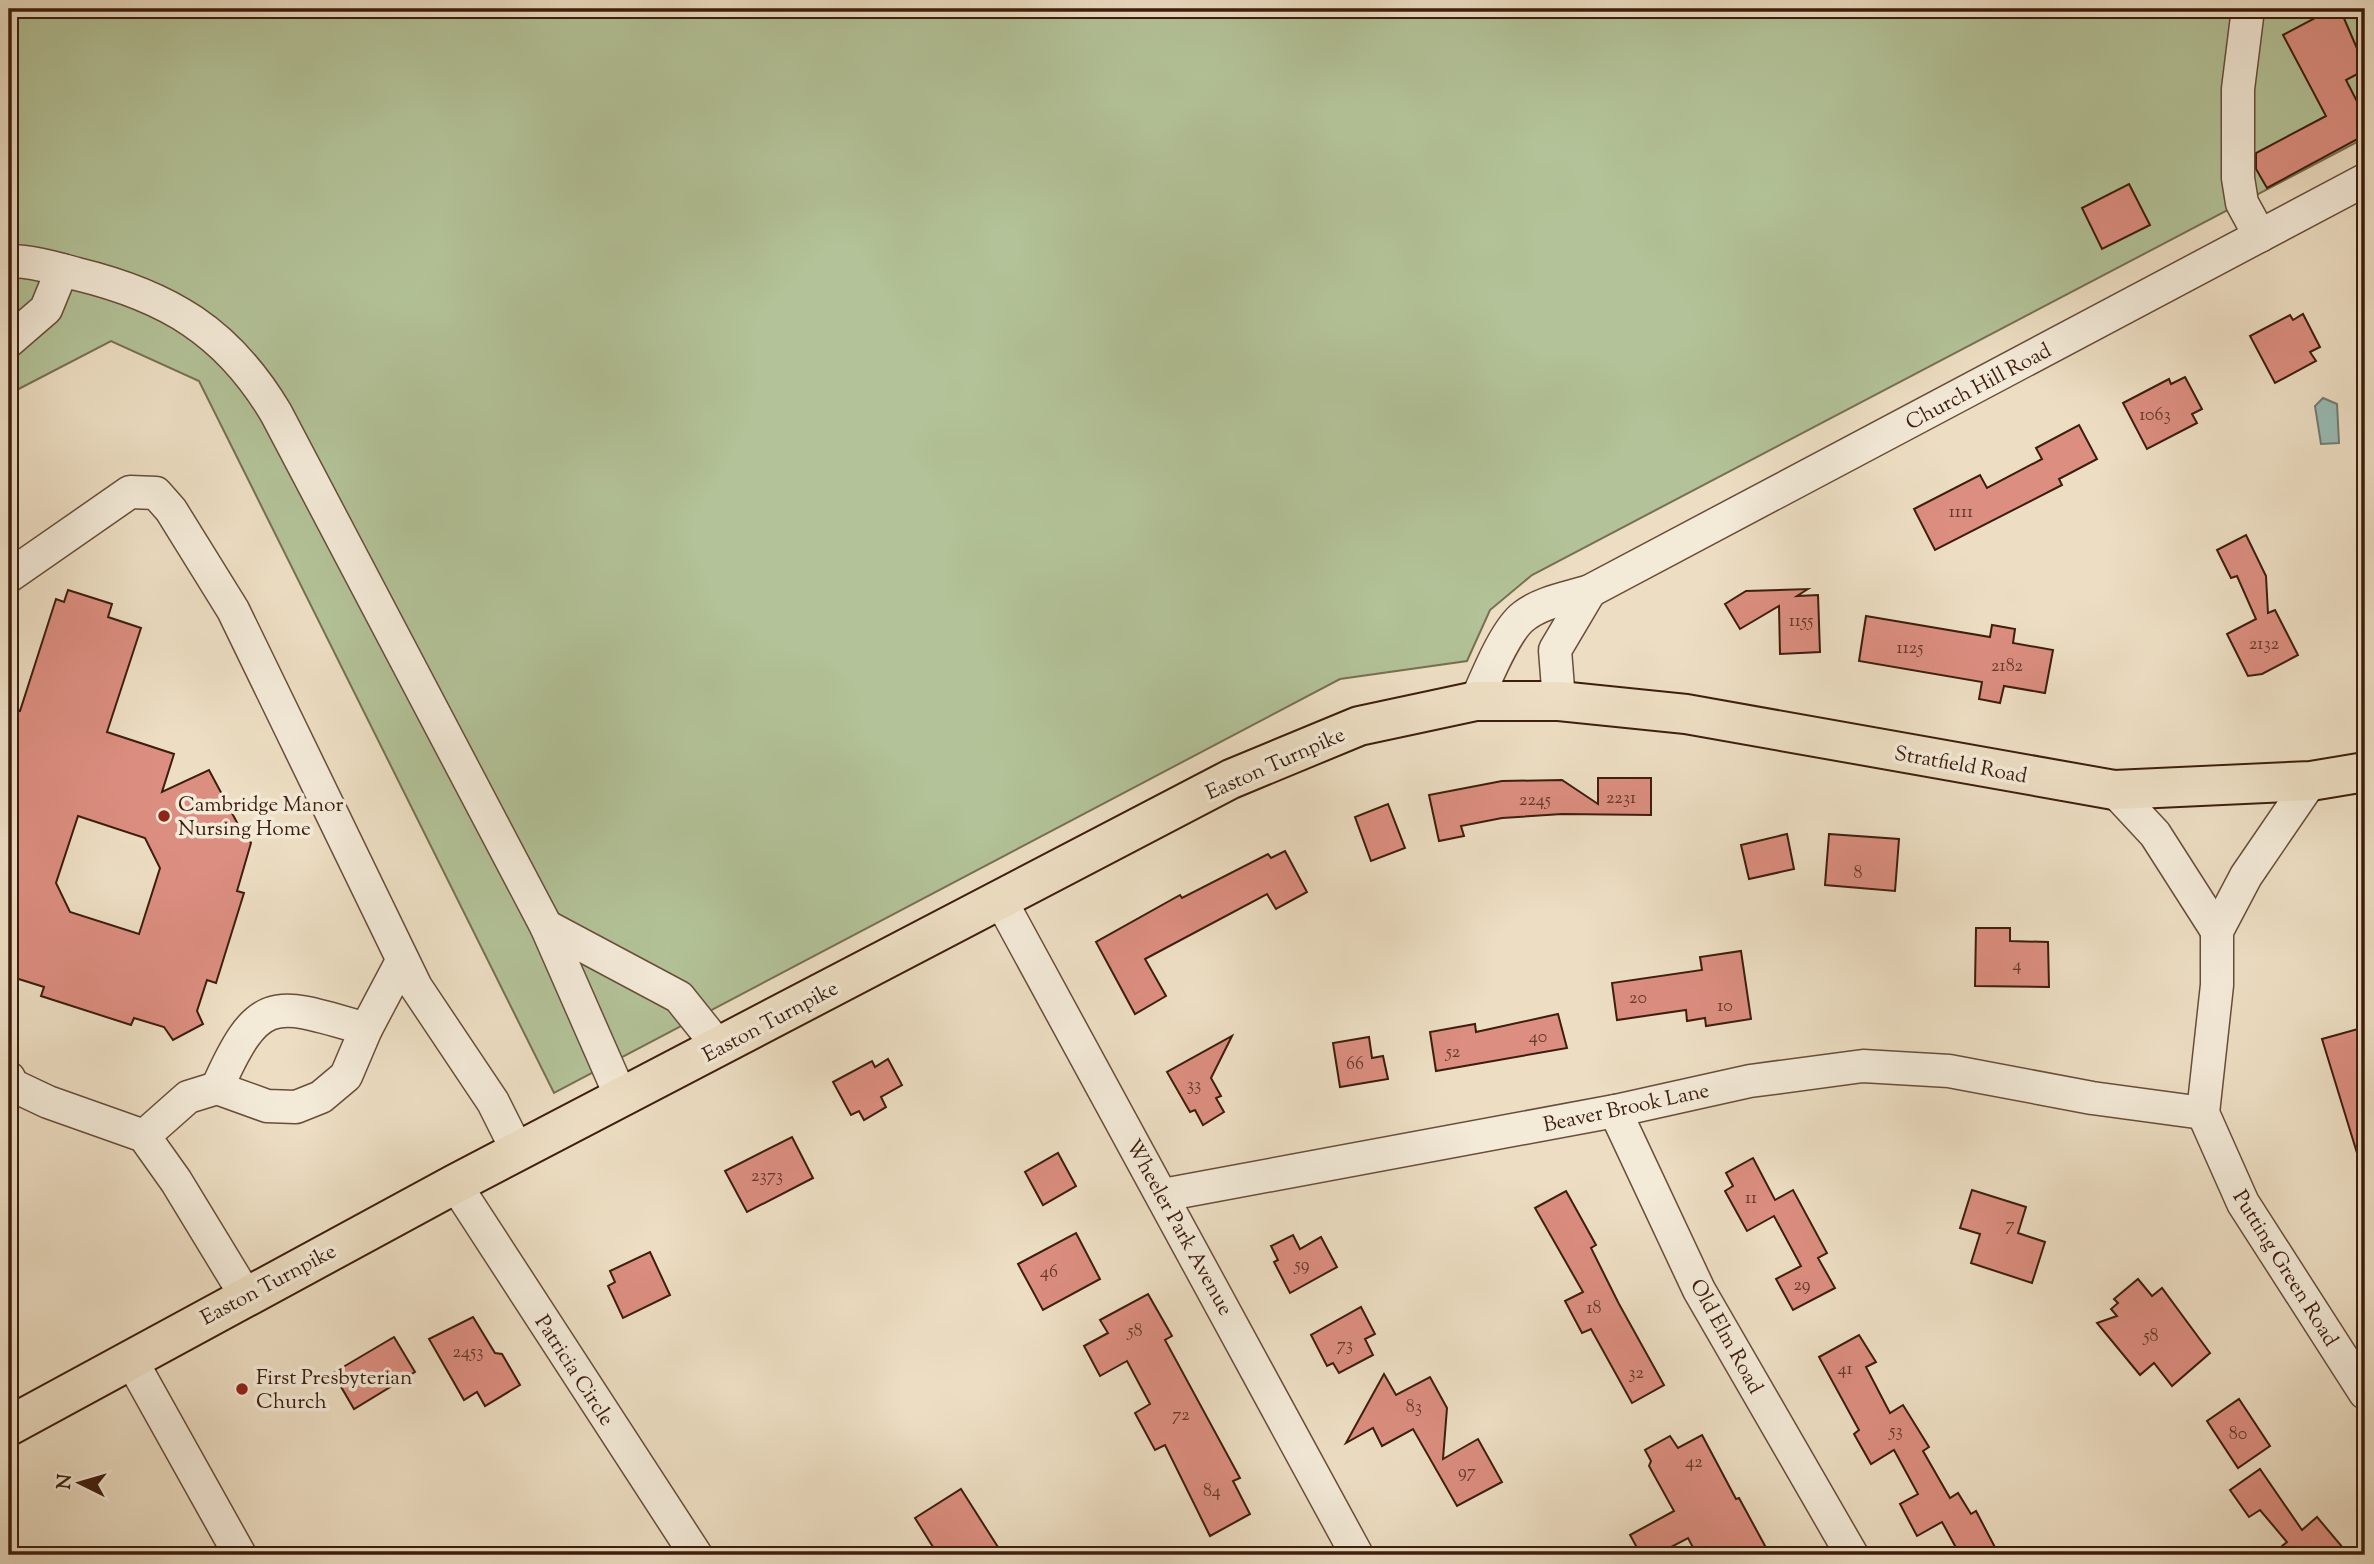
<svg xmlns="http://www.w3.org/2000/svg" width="2374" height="1564" font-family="'Sorts Mill Goudy',serif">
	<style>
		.green { fill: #b3c298; stroke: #787052; stroke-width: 2 }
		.water { fill: #99bcb6; stroke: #747c72; stroke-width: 2 }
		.building { fill: #dc8e80; stroke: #3d1d0d; stroke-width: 2; fill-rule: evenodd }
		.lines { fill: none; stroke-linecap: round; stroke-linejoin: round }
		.minor-casing { stroke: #694d3a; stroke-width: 35 }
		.major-casing { stroke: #3d1d0d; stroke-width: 42 }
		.minor { stroke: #f3ead8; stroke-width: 32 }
		.major { stroke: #eddec3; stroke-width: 38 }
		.poi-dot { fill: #8f2418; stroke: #f3ead8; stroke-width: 2.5 }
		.labels { text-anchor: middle; stroke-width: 7; stroke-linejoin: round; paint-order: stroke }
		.number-label { font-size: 18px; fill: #65392a }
		.street-label { font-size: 21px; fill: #3d1d0d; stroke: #f3ead8 }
		.poi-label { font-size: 21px; fill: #3d1d0d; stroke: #f3ead8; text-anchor: start }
	</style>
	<rect width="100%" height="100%" fill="#eddec3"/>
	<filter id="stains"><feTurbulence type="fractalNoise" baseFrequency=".00286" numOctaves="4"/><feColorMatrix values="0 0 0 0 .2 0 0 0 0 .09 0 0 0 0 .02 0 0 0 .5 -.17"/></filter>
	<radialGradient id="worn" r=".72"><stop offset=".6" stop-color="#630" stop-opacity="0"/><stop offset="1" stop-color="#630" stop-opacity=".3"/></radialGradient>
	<path class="green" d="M 9,9 L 2365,9 L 2365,138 L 1532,575 L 1490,610 L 1467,661 L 1340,679 L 554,1093 L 199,381 L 111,341 L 9,394 Z"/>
	<path class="water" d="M 2323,398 L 2337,404 L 2339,443 L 2321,444 L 2315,406 Z"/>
	<g class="building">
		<path d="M 2332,9 L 2340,9 L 2365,67 L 2365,70 L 2346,80 L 2365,117 L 2365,135 L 2267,188 L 2256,169 L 2256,153 L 2326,116 L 2283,35 Z"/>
		<path d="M 2129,184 L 2150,225 L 2102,249 L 2082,208 Z"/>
		<path d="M 2303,314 L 2320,347 L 2310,352 L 2316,361 L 2275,383 L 2250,336 L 2290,315 L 2293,320 Z"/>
		<path d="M 2185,377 L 2202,409 L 2192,414 L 2197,423 L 2147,449 L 2123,403 L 2169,379 L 2171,384 Z"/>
		<path d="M 2079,425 L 2097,459 L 2059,479 L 2062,485 L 1935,550 L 1914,509 L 1980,475 L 1987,488 L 2042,459 L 2036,448 Z"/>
		<path d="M 2246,535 L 2266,576 L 2268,613 L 2275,610 L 2298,655 L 2262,674 L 2248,676 L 2227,634 L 2256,619 L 2237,576 L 2231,578 L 2217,550 Z"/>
		<path d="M 1808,589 L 1797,596 L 1818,595 L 1820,652 L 1780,654 L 1779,606 L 1740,629 L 1725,604 L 1746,591 Z"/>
		<path d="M 68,590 L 112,604 L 108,617 L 141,628 L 107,732 L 174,754 L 162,792 L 209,770 L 241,830 L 243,829 L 251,843 L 237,891 L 244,893 L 216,983 L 207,980 L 197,1011 L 203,1024 L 173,1040 L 164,1027 L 134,1018 L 131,1025 L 41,996 L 44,987 L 9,976 L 9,708 L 20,711 L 56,599 L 64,602 ZM 78,816 L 145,838 L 160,868 L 139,934 L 70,912 L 56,883 Z"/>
		<path d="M 1866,616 L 1990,637 L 1992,625 L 2015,629 L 2013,643 L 2053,650 L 2045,693 L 2004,686 L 2000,703 L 1979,699 L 1982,682 L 1859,661 Z"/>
		<path d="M 1598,778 L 1651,778 L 1651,815 L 1562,814 L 1502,818 L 1461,826 L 1464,836 L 1439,841 L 1429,795 L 1502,781 L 1562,780 L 1598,804 Z"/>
		<path d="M 1388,804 L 1405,848 L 1371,861 L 1355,817 Z"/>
		<path d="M 1787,834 L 1794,869 L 1749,879 L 1741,845 Z"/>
		<path d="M 1829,834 L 1899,839 L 1895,891 L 1825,885 Z"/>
		<path d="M 1285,851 L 1307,892 L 1276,909 L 1267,894 L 1145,959 L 1166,996 L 1135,1014 L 1096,942 L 1180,895 L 1182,898 L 1268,854 L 1271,858 Z"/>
		<path d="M 1976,928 L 2010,928 L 2010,941 L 2048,942 L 2049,987 L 1975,986 Z"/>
		<path d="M 1741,951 L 1751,1019 L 1706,1026 L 1705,1018 L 1687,1021 L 1686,1010 L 1617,1020 L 1612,983 L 1702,970 L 1700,957 Z"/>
		<path d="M 1558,1014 L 1567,1048 L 1436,1071 L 1430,1032 L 1475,1024 L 1476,1032 Z"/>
		<path d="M 2365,1027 L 2365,1152 L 2357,1153 L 2322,1039 Z"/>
		<path d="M 1232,1036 L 1211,1078 L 1221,1096 L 1216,1098 L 1224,1112 L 1203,1125 L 1195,1110 L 1190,1112 L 1167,1072 Z"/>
		<path d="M 1369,1037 L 1372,1058 L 1383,1056 L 1388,1079 L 1340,1087 L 1333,1043 Z"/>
		<path d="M 888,1059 L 902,1085 L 881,1097 L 886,1107 L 864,1120 L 859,1111 L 851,1115 L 833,1082 L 872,1061 L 875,1067 Z"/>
		<path d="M 792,1137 L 813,1178 L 747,1212 L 725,1171 Z"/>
		<path d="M 1058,1153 L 1076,1186 L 1043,1205 L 1025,1172 Z"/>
		<path d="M 1753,1158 L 1775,1200 L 1793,1190 L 1827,1253 L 1818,1258 L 1835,1288 L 1793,1310 L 1776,1279 L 1801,1266 L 1774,1216 L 1747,1231 L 1725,1191 L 1733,1186 L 1726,1173 Z"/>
		<path d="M 1972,1190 L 2026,1207 L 2018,1233 L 2045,1242 L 2032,1283 L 1971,1263 L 1980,1234 L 1960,1228 Z"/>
		<path d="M 1566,1191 L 1596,1245 L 1591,1248 L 1619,1304 L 1664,1385 L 1632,1403 L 1591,1329 L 1582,1333 L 1565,1301 L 1583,1292 L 1535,1208 Z"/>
		<path d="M 1076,1233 L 1100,1279 L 1043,1310 L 1018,1264 Z"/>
		<path d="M 1293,1235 L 1300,1249 L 1321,1237 L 1337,1267 L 1290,1293 L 1274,1262 L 1278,1260 L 1271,1246 Z"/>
		<path d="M 650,1252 L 670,1295 L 623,1318 L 608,1286 L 615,1282 L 610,1271 Z"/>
		<path d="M 2138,1279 L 2152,1296 L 2162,1288 L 2210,1353 L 2172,1386 L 2154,1363 L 2140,1375 L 2097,1323 L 2117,1316 L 2111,1309 L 2118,1303 L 2114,1299 Z"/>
		<path d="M 1148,1294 L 1172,1336 L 1165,1340 L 1240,1478 L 1233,1481 L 1250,1514 L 1210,1536 L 1165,1445 L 1155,1450 L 1135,1413 L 1150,1404 L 1127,1361 L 1100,1376 L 1084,1346 L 1108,1333 L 1100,1320 Z"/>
		<path d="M 1361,1307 L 1375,1334 L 1365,1339 L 1373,1355 L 1339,1373 L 1333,1363 L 1327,1366 L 1311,1335 Z"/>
		<path d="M 473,1317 L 495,1353 L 502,1354 L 520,1385 L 485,1406 L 477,1392 L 464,1400 L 429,1339 Z"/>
		<path d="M 1859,1335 L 1876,1362 L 1866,1367 L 1890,1413 L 1903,1405 L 1929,1447 L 1923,1451 L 1950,1498 L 1958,1493 L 1971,1514 L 1976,1511 L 1999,1555 L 1960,1555 L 1942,1522 L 1917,1536 L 1900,1504 L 1918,1494 L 1894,1450 L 1871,1464 L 1854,1434 L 1859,1430 L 1819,1357 Z"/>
		<path d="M 394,1337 L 415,1372 L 354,1409 L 333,1373 Z"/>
		<path d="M 1384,1374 L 1396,1395 L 1430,1377 L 1447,1408 L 1443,1459 L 1478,1439 L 1502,1482 L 1457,1506 L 1413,1429 L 1382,1446 L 1373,1428 L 1346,1443 Z"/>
		<path d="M 2239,1399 L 2270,1446 L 2238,1468 L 2207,1421 Z"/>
		<path d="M 1702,1435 L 1736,1499 L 1739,1498 L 1770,1555 L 1697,1555 L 1688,1538 L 1656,1555 L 1641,1555 L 1630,1535 L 1674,1511 L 1649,1466 L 1651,1461 L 1645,1450 L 1670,1436 L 1678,1448 Z"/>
		<path d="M 2260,1469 L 2302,1530 L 2317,1517 L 2349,1555 L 2271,1555 L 2287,1542 L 2260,1510 L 2249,1517 L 2230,1490 Z"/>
		<path d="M 961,1489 L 1003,1555 L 938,1555 L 915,1518 Z"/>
	</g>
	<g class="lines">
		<defs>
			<g id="minor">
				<path d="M 2248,9 L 2238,89 L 2238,178 L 2242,203 L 2260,236"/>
				<path d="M 9,261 C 32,261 55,268 77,274 C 168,296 228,332 276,413 L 546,926 L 622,1099"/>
				<path d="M 9,341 L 46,309 L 62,270"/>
				<path d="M 9,576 L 130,492 L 156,493 L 171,510 L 233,610 L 416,987 L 493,1102 L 518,1152"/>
				<path d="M 1476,701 C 1486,679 1505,630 1524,616 C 1542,602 1568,598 1590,591 L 2365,180"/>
				<path d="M 1559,701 L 1555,650 L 1590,591"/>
				<path d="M 2311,781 L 2246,876 L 2217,931 L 2217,985 L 2203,1113 L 2243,1203 L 2365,1393"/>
				<path d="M 2114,790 L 2155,834 L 2217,931"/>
				<path d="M 1001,901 L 1357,1555"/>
				<path d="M 546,926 L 679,997 L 719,1047"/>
				<path d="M 9,1078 L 12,1085 L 48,1102 L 144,1136 L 176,1181 L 246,1296"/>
				<path d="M 217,1088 C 259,993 274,1002 366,1029"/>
				<path d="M 1615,1111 L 1699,1290 L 1852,1555"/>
				<path d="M 144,1136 L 188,1097 L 217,1088 L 267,1106 L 296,1107 L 321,1097 L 346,1076 L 366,1029 L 402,961"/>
				<path d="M 455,1184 L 696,1555"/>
				<path d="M 1163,1195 L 1615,1111 L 1750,1081 L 1863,1066 L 1949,1071 L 2092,1098 L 2203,1113"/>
				<path d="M 130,1358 L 240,1555"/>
			</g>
			<path id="major" d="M 9,1426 L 455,1184 L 1231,779 L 1359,726 L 1476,701 L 1559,701 L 1686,714 L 2114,790 L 2311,781 L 2365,772"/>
		</defs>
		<use href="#minor" class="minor-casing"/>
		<use href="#major" class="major-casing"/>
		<use href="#minor" class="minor"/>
		<use href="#major" class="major"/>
	</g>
	<g class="poi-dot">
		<circle cx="164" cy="816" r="7"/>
		<circle cx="242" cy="1389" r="7"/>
	</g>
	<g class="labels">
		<g class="number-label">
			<text x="2155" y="420">1063</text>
			<text x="1961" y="517">1111</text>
			<text x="1801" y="626">1155</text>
			<text x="2264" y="649">2132</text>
			<text x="1910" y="653">1125</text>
			<text x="2007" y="671">2182</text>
			<text x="1621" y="803">2231</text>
			<text x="1535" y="805">2245</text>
			<text x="1858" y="878">8</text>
			<text x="2017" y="970">4</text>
			<text x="1638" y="1003">20</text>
			<text x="1725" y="1011">10</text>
			<text x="1538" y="1042">40</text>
			<text x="1453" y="1057">52</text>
			<text x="1355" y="1069">66</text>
			<text x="1194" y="1090">33</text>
			<text x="767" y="1181">2373</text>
			<text x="1751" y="1203">11</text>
			<text x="2010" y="1230">7</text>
			<text x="1302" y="1270">59</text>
			<text x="1049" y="1277">46</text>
			<text x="1802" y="1290">29</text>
			<text x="1594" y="1313">18</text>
			<text x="1135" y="1336">58</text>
			<text x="2151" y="1341">58</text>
			<text x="1345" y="1350">73</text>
			<text x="468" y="1357">2453</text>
			<text x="1845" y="1374">41</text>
			<text x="1636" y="1378">32</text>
			<text x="1414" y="1412">83</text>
			<text x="1181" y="1420">72</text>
			<text x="1896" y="1436">53</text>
			<text x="2238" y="1439">80</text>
			<text x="1694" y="1467">42</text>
			<text x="1467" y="1477">97</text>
			<text x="1212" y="1496">84</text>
		</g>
		<g class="street-label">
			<text transform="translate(1978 386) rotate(-28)" y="7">Church Hill Road</text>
			<text transform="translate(1275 763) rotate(-24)" y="7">Easton Turnpike</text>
			<text transform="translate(1961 764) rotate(10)" y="7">Stratfield Road</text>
			<text transform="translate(770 1021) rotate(-28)" y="7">Easton Turnpike</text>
			<text transform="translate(1626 1107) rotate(-12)" y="7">Beaver Brook Lane</text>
			<text transform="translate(1180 1227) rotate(61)" y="7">Wheeler Park Avenue</text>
			<text transform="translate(2286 1268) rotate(58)" y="7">Putting Green Road</text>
			<text transform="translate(268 1284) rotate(-28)" y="7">Easton Turnpike</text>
			<text transform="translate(1727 1336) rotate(61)" y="7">Old Elm Road</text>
			<text transform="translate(575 1370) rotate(57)" y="7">Patricia Circle</text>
		</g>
		<g class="poi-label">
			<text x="178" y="811">Cambridge Manor<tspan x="178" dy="24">Nursing Home</tspan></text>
			<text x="256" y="1384">First Presbyterian<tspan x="256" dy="24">Church</tspan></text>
		</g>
	</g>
	<rect width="2374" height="1564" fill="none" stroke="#eddec3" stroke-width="35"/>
	<rect x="10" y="10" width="2353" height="1543" fill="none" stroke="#3d1d0d" stroke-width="3.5"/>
	<rect x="18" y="18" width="2339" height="1529" fill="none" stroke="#3d1d0d" stroke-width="2"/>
	<g transform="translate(80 1483) rotate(275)" stroke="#f3ead8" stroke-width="5" paint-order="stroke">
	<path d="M0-5L12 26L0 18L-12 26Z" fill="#3d1d0d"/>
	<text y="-10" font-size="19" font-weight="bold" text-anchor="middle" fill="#3d1d0d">N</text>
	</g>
	<rect width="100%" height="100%" filter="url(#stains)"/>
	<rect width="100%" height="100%" fill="url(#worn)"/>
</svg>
